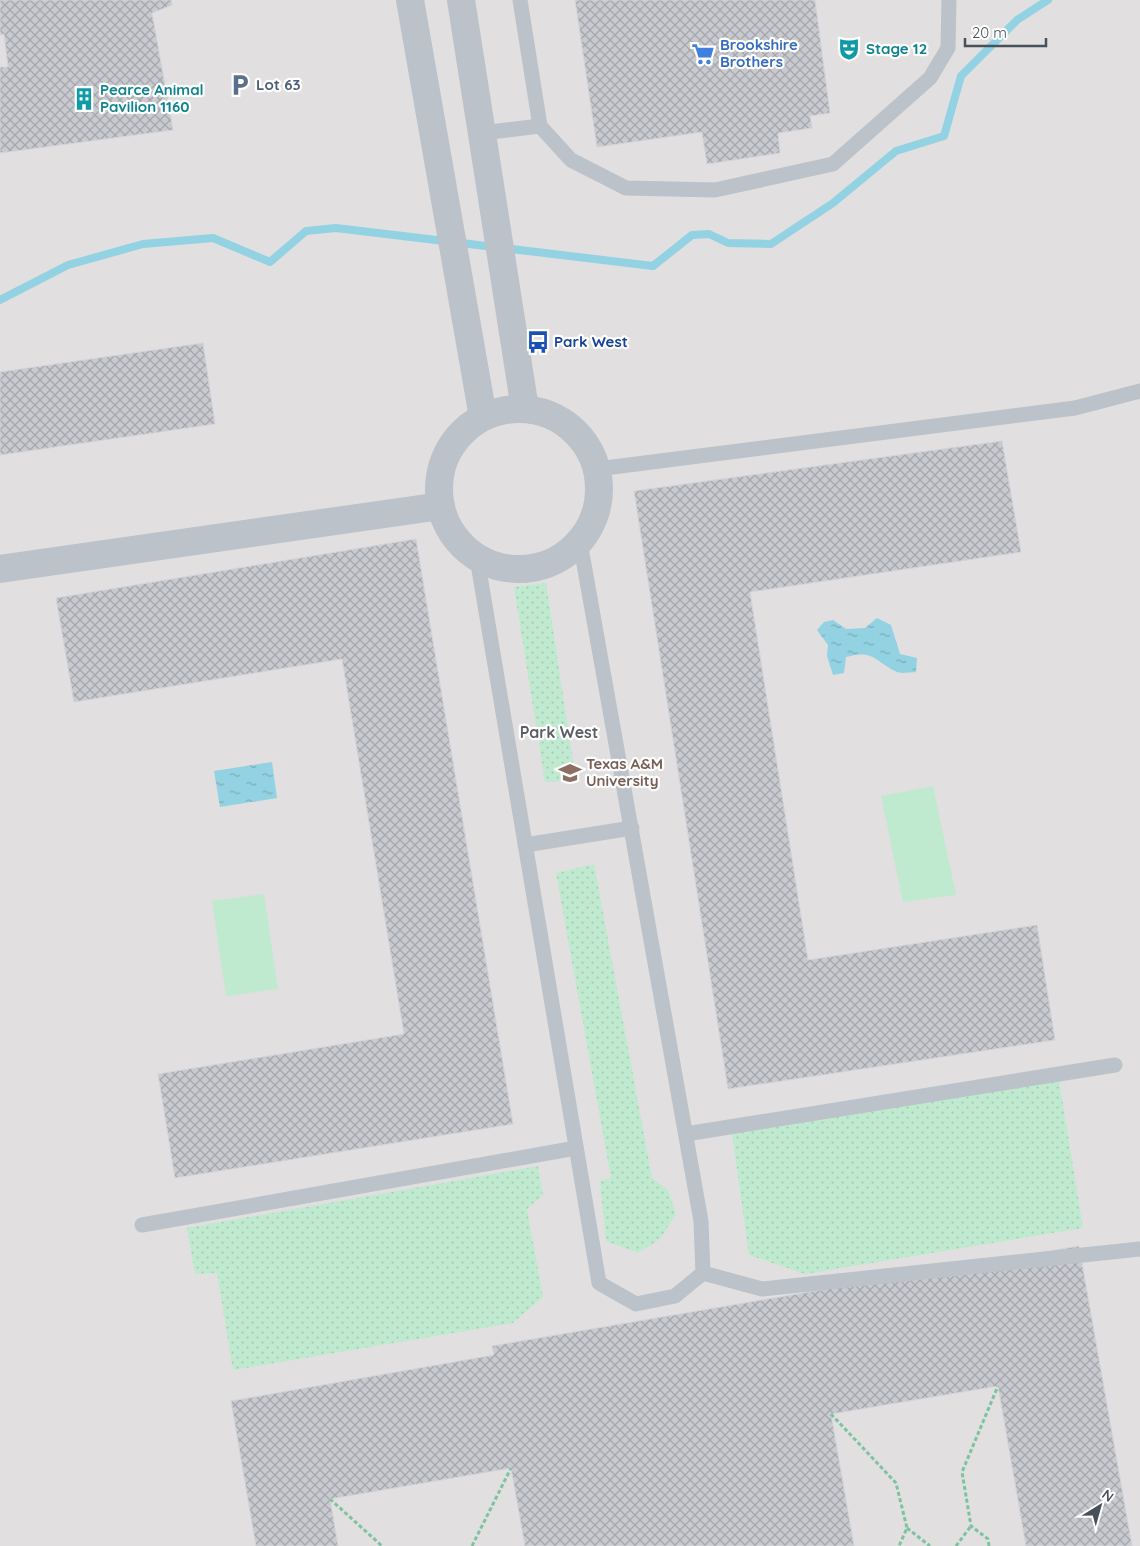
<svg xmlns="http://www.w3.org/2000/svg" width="1140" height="1546" font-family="Quicksand,sans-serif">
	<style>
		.education { fill: #e1dfdf }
		.grass { fill: url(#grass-dots) }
		.garden { fill: #c0ead0 }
		.water { fill: url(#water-ripples) }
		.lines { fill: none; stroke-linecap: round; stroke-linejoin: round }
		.stream { stroke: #92d2e2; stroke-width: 8 }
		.building { fill: url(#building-cross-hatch); stroke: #d2d4d9 }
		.path { stroke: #7cc4a0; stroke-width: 3; stroke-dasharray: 4 2.5; stroke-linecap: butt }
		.service { stroke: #bbc2c9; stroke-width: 15 }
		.minor { stroke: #bbc2c9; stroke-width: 28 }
		.labels { text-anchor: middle; stroke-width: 4.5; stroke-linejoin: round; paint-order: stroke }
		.shop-label { font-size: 15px; font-weight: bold; fill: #366cbe; stroke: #fff; text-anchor: start }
		.culture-label { font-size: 15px; font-weight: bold; fill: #0d838f; stroke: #fff; text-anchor: start }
		.service-label { font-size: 15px; font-weight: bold; fill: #4e5e75; stroke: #fff; text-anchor: start }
		.transit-label { font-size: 15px; font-weight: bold; fill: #164399; stroke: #fff; text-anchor: start }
		.education-label { font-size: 15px; font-weight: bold; fill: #785e54; stroke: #fff; text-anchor: start }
		.neighbourhood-label { font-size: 16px; font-weight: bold; fill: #5b5e62; stroke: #fff }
	</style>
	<defs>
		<pattern id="grass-dots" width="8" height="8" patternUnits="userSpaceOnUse" patternTransform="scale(1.25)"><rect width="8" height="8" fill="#c0ead0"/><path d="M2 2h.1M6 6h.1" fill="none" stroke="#a6cab5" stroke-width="1.8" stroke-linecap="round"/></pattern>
		<pattern id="water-ripples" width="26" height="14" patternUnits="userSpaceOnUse" patternTransform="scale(1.25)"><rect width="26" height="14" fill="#92d2e2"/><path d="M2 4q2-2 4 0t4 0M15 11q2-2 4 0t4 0" fill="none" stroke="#79adba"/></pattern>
		<pattern id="building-cross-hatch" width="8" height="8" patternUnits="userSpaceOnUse" patternTransform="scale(1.25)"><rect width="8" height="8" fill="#c9cad0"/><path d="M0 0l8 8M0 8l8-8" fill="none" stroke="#a5a6ac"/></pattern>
	</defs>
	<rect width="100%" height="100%" fill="#f0eeee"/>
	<rect class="education" x="0" y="0" width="1140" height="1546"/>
	<g class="grass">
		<path d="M 546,583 L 576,781 L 545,782 L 514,587 Z"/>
		<path d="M 594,864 L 652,1178 L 668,1190 L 676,1214 L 660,1239 L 638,1253 L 606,1241 L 600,1181 L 611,1178 L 556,873 Z"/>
		<path d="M 1059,1080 L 1083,1228 L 805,1274 L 749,1255 L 732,1134 Z"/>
		<path d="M 538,1166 L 543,1195 L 527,1209 L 543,1297 L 513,1323 L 233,1370 L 217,1273 L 195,1274 L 187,1228 Z"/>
	</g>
	<g class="garden">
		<path d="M 933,786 L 956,895 L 903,902 L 881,796 Z"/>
		<path d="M 264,894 L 278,989 L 226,996 L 212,901 Z"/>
	</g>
	<g class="water">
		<path d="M 877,618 L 891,625 L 900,654 L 917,658 L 916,672 C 910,672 902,674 897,672 C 874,661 874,649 846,657 L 844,673 L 833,675 L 827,656 L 828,645 L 817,630 L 824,622 L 833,620 L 846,629 L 865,628 Z"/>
		<path d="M 272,762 L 277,798 L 220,807 L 214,771 Z"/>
	</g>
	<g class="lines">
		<path class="stream" d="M 0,300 L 68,265 L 143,244 L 213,238 L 270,262 L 306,231 L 336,228 L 653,266 L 692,235 L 709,234 L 728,243 L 771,244 L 833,203 L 896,151 L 944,136 L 961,76 L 1017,20 L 1048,0"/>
	</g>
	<g class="building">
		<path d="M 0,0 L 171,0 L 172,5 L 152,13 L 173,130 L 0,153 L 0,67 L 8,67 L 4,34 L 0,35 Z"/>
		<path d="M 575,0 L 815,0 L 830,113 L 810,116 L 812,128 L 778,133 L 780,153 L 707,164 L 702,132 L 597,147 Z"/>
		<path d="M 203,343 L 215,424 L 0,455 L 0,372 Z"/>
		<path d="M 1002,441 L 1021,552 L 750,592 L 808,960 L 1037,925 L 1055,1040 L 728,1089 L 634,491 Z"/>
		<path d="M 416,539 L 513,1124 L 175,1178 L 158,1074 L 404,1034 L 342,659 L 74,702 L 56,598 Z"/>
		<path d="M 1079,1246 L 1132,1546 L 1026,1546 L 998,1386 L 831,1414 L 854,1546 L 525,1546 L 511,1468 L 330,1499 L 338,1546 L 256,1546 L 231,1401 L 494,1355 L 492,1346 Z"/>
	</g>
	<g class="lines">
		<g class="path">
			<path d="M 831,1414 L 896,1483 L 907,1528 L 899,1546"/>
			<path d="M 330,1499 L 382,1546"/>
			<path d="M 907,1528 L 930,1546"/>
			<path d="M 472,1546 L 511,1468"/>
			<path d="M 956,1546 L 971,1526"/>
			<path d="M 989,1546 L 988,1539 L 971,1526 L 962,1472 L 998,1386"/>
		</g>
		<g class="service">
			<path d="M 520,0 L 540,126 L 571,160 L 626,188 L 715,190 L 833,164 L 930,78 L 948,48 L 949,0"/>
			<path d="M 482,133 L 540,126"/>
			<path d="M 597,469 L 1075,408 L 1140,391"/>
			<path d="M 477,558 L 599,1283 L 636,1304 L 675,1296 L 703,1273 L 701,1221 L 580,542"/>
			<path d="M 525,845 L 632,828"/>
			<path d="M 686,1134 L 1115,1065"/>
			<path d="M 142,1225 L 576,1148"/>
			<path d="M 703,1273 L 762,1289 L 1140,1249"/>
		</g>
		<g class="minor">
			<path d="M 410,0 L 483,417"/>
			<path d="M 461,0 L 525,409"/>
			<circle cx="519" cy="489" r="80"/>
			<path d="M 0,569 L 441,506"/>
		</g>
	</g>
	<defs>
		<symbol id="theatre-bare" viewBox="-9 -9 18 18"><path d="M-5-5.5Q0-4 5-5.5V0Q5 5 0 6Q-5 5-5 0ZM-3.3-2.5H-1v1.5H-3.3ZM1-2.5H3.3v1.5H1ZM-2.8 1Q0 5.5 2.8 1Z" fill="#0f9aa8" stroke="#fff" stroke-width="2.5" paint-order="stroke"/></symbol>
		<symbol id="supermarket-bare" viewBox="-9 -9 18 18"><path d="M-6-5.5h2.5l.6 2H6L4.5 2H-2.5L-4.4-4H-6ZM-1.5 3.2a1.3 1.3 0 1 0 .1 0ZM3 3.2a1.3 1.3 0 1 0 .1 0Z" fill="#3f7fe0" stroke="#fff" stroke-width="2.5" paint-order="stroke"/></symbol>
		<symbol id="parking-bare" viewBox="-9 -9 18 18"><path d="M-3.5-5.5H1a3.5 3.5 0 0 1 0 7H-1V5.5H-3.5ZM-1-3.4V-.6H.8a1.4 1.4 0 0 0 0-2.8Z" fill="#5c6f8a" stroke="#fff" stroke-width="2.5" paint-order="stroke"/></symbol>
		<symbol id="building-bare" viewBox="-9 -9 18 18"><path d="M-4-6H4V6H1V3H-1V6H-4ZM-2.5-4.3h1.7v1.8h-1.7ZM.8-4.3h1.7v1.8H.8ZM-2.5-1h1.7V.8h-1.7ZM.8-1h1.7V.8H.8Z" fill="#0f9aa8" stroke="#fff" stroke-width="2.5" paint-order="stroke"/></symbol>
		<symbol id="bus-bare" viewBox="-9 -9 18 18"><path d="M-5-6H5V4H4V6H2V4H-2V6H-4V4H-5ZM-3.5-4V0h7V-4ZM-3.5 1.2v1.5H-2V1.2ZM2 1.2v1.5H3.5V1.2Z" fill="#1a4fb4" stroke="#fff" stroke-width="2.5" paint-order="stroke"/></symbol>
		<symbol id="university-bare" viewBox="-9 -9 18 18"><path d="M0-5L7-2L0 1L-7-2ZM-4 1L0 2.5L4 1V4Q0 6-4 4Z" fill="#8d6e63" stroke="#fff" stroke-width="2.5" paint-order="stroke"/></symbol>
	</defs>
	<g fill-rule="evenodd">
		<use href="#theatre-bare" x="833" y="33" width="32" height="32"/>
		<use href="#supermarket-bare" x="687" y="38" width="32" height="32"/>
		<use href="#parking-bare" x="224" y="69" width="32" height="32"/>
		<use href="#building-bare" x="68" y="83" width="32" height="32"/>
		<use href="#bus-bare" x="522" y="326" width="32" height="32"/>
		<use href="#university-bare" x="554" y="757" width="32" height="32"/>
	</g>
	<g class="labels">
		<g class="shop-label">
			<text x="720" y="50">Brookshire<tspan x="720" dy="17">Brothers</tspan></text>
		</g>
		<g class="culture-label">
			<text x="866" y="54">Stage 12</text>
			<text x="100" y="95">Pearce Animal<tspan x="100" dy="17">Pavilion 1160</tspan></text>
		</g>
		<g class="service-label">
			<text x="256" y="90">Lot 63</text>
		</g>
		<g class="transit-label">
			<text x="554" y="347">Park West</text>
		</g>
		<g class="education-label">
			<text x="586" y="769">Texas A&amp;M<tspan x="586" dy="17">University</tspan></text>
		</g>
		<g class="neighbourhood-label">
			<text x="559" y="738">Park West</text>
		</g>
	</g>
	<g transform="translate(1100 1506) rotate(37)" stroke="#ffffff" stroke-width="4" paint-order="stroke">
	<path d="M0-4L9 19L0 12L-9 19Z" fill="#485159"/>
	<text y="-8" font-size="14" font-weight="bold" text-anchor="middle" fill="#485159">N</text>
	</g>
	<path d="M965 38v8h81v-8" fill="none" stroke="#485159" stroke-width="2.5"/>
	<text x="972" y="38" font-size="15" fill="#485159" stroke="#ffffff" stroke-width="4" paint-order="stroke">20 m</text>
</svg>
